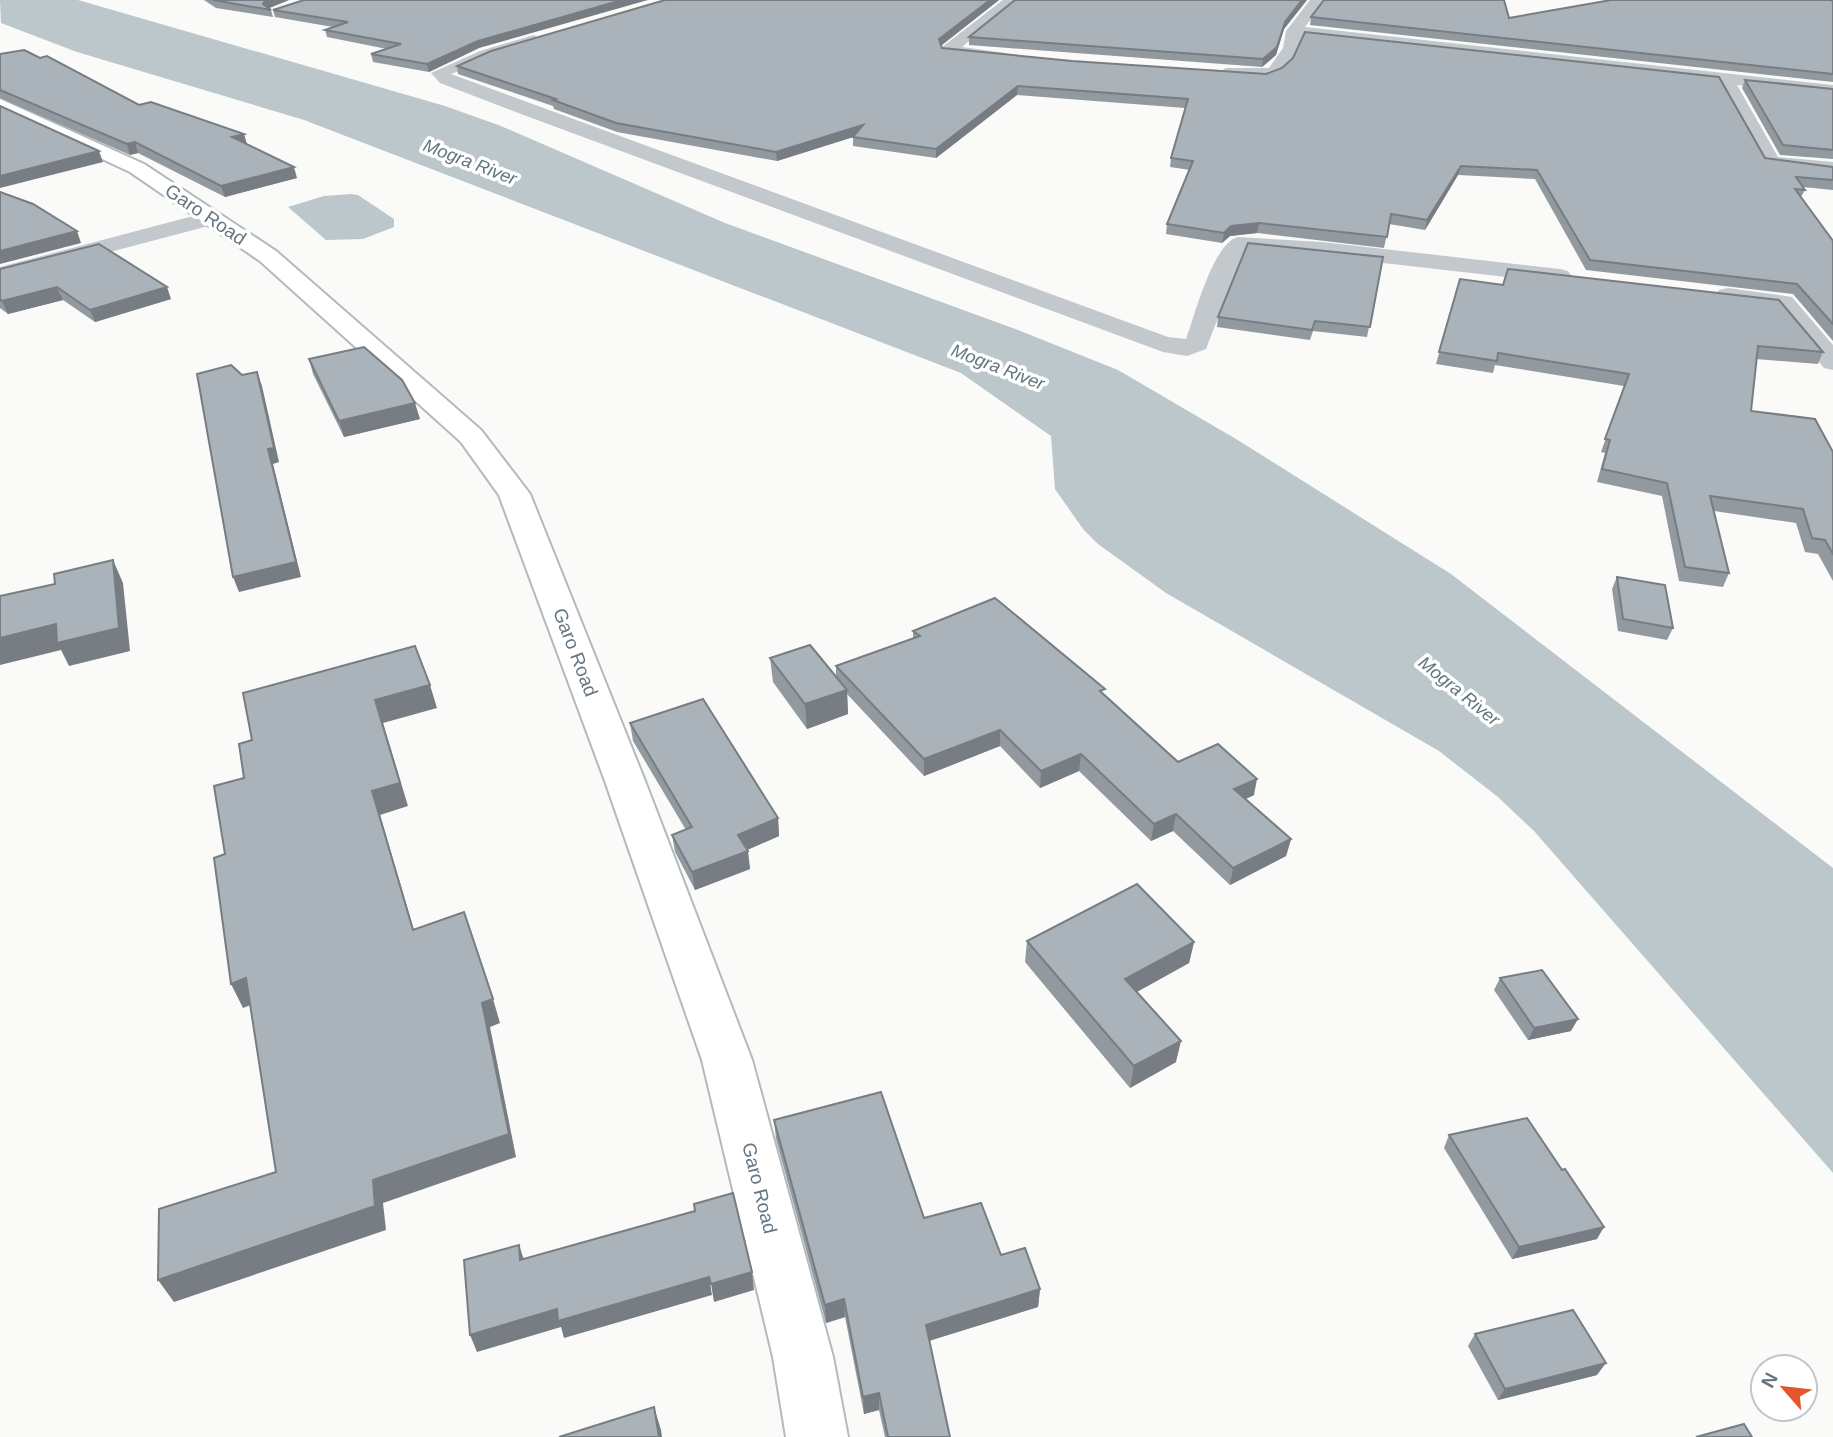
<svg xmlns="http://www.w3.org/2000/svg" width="1833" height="1437" font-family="Arial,sans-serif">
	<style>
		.water { fill: #bbc7cb }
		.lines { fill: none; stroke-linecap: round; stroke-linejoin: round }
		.secondary-casing { stroke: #b3babf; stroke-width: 4 }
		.street { fill: #c3c8cc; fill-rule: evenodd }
		.secondary { fill: #fff; fill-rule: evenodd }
		.wall { fill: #929a9f }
		.shaded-wall { fill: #777d82 }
		.building { fill: #aab3b9; stroke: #777d82; stroke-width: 2 }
		.labels { text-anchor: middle; stroke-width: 7; stroke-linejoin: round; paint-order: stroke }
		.far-water-label { font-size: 18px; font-style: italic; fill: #60757c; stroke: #fff }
		.street-label { font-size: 19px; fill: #657683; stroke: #fff }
	</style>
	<rect width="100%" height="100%" fill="#fafaf8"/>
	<g class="water">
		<path d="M 0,0 L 78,0 L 445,106 L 501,126 L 725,223 L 1018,330 L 1118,370 L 1236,439 L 1451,574 L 1833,868 L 1833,1173 L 1534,831 L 1498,797 L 1439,751 L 1166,593 L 1098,544 L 1083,529 L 1055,489 L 1051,436 L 961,373 L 304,120 L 77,52 L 1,23 Z"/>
		<path d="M 351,194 L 358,195 L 394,219 L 394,227 L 363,239 L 326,240 L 288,207 L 324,196 Z"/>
	</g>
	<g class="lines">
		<defs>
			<path id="secondary" d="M 0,99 L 144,164 L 276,251 L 481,430 L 530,494 L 645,781 L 752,1060 L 833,1357 L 848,1437 L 786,1437 L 773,1357 L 702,1060 L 605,781 L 499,495 L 461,442 L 260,261 L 130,172 L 0,111 Z"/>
		</defs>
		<use href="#secondary" class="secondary-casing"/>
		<g class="street">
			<path d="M 1003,0 L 1019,0 L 962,47 L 1005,53 L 1005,59 L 942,53 L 942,47 Z"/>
			<path d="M 1310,0 L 1325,0 L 1305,27 L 1833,85 L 1833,95 L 1737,85 L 1778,157 L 1833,162 L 1833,174 L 1764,166 L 1718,83 L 1302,37 L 1296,54 L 1279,77 L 1220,77 L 1218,73 L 1226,68 L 1269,68 L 1283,48 L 1286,31 Z"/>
			<path d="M 534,35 L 542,40 L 540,43 L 451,74 L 1168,337 L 1186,339 C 1195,315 1213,243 1238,237 L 1322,242 L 1560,269 L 1568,271 L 1572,276 L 1568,281 L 1560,283 L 1322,256 L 1244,251 L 1206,349 L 1187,356 L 1163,352 L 521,114 L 440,83 L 431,73 L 480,51 Z"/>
			<path d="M 212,211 L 220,213 L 223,218 L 220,223 L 0,281 L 0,267 Z"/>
			<path d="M 1728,288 L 1792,297 L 1833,345 L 1833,370 L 1824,368 L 1775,308 L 1719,300 L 1716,295 L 1719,290 Z"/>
		</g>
		<use href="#secondary" class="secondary"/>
	</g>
	<g class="wall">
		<path d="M 204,0 L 289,0 L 269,8 L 271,10 L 273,17 L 216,8 Z"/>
		<path d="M 304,0 L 479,48 L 429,72 L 373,62 L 371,54 L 387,49 L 327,37 L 325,30 L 333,27 L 275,17 L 273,10 Z"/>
		<path d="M 665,0 L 999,0 L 941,46 L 942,48 L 1833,167 L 1833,190 L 1803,187 L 1805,190 L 1801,197 L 1833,241 L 1833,341 L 1793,294 L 1586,270 L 1535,179 L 1458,175 L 1425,230 L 1389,224 L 1384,248 L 1257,233 L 1230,236 L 1222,243 L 1166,234 L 1167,224 L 1190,170 L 1170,167 L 1171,158 L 1185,108 L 1017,95 L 936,158 L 853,146 L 853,137 L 777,161 L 617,132 L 554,109 L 553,106 L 458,74 L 457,66 Z"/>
		<path d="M 1015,0 L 1307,0 L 1284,29 L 1276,55 L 1262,67 L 969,45 L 969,37 Z"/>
		<path d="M 1833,1 L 1833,82 L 1310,25 L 1311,17 L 1509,18 Z"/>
		<path d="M 0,54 L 139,105 L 244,134 L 247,145 L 297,178 L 225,197 L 138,153 L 130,155 L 0,98 Z"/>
		<path d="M 1745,80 L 1833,89 L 1833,159 L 1780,155 L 1742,88 Z"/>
		<path d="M 1383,257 L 1367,337 L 1313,331 L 1310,340 L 1217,327 L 1218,317 Z"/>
		<path d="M 0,269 L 171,299 L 95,322 L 63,300 L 8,314 L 0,308 Z"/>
		<path d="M 1460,279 L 1823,352 L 1818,364 L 1756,359 L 1751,411 L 1833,452 L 1833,581 L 1818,554 L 1805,552 L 1796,523 L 1714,511 L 1729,573 L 1723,587 L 1679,581 L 1662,496 L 1597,482 L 1605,453 L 1601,452 L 1624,386 L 1495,365 L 1493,373 L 1436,364 Z"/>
		<path d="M 309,359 L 420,419 L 344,437 L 313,374 Z"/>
		<path d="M 1617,577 L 1673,628 L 1667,640 L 1618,631 L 1612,589 Z"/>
		<path d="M 913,631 L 1104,695 L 1178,762 L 1254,795 L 1245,799 L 1291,839 L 1286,856 L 1230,885 L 1173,831 L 1151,841 L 1079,771 L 1040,788 L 1000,746 L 924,776 L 847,694 L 848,714 L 807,729 L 773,682 L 770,658 L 836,677 L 836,666 L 913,638 Z"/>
		<path d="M 630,723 L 778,818 L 779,836 L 747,850 L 750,869 L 695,890 L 675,852 L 672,835 L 686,830 L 633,741 Z"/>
		<path d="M 1027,941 L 1194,942 L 1189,963 L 1137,992 L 1176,1062 L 1130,1088 L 1025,962 Z"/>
		<path d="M 1500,978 L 1571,1031 L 1528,1040 L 1494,990 Z"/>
		<path d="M 774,1120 L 924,1218 L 1001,1255 L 1040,1289 L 1038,1307 L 929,1341 L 950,1437 L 885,1437 L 879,1410 L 864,1414 L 845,1317 L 826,1323 L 776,1139 Z"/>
		<path d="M 1449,1135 L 1597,1239 L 1512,1259 L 1444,1148 Z"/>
		<path d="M 1475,1334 L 1597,1375 L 1498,1400 L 1468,1346 Z"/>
	</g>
	<g class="shaded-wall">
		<path d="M 268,0 L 289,0 L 267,9 L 263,4 L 265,1 Z"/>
		<path d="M 622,0 L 648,0 L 479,48 L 429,72 L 427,64 L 478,41 Z"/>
		<path d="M 990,0 L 999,0 L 939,47 L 939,39 Z"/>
		<path d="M 1302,0 L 1307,0 L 1284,29 L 1276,55 L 1262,67 L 1263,59 L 1285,22 Z"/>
		<path d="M 1018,86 L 1017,95 L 936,158 L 936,149 Z"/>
		<path d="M 863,125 L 863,134 L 777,161 L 776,152 Z"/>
		<path d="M 244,134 L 247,145 L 232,137 Z"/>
		<path d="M 135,142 L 138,153 L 130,155 L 127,144 Z"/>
		<path d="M 99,151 L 103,162 L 0,188 L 0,176 Z"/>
		<path d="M 1461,166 L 1458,175 L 1425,230 L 1427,220 Z"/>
		<path d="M 294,167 L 297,178 L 225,197 L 221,186 Z"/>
		<path d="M 1259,223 L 1257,233 L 1230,236 L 1222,243 L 1224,233 L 1231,226 Z"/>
		<path d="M 77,231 L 81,243 L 0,264 L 0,251 Z"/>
		<path d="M 57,287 L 63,300 L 8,314 L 2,301 Z"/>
		<path d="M 167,287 L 171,299 L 95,322 L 90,310 Z"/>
		<path d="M 257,372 L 262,386 L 279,462 L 273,464 L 301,577 L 239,592 L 233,577 Z"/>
		<path d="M 415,403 L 420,419 L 344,437 L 339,421 Z"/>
		<path d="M 113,560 L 123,583 L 130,651 L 69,666 L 61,650 L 0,665 L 0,638 Z"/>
		<path d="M 430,685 L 437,708 L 383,723 L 408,806 L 380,815 L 421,954 L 413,930 L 372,791 L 375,700 Z"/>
		<path d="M 847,690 L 848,714 L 807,729 L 805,704 Z"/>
		<path d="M 1000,730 L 1000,746 L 924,776 L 924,759 Z"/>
		<path d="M 1081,754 L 1079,771 L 1040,788 L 1041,771 Z"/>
		<path d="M 1257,779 L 1254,795 L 1231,806 L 1234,789 Z"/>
		<path d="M 1176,814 L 1173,831 L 1151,841 L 1154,824 Z"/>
		<path d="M 778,818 L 779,836 L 740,853 L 738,835 Z"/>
		<path d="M 1291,839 L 1286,856 L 1230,885 L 1233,868 Z"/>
		<path d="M 748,851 L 750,869 L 695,890 L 692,872 Z"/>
		<path d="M 1194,942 L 1189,963 L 1122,1000 L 1125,979 Z"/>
		<path d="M 246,978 L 258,1002 L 243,1008 L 231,984 Z"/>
		<path d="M 493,999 L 500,1023 L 490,1027 L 516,1157 L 383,1203 L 386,1230 L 174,1302 L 158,1280 L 373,1180 L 482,1003 Z"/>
		<path d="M 1578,1019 L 1571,1031 L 1528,1040 L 1534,1028 Z"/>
		<path d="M 1181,1041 L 1176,1062 L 1130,1088 L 1134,1066 Z"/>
		<path d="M 1604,1227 L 1597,1239 L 1512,1259 L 1519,1247 Z"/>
		<path d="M 519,1245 L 525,1263 L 520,1260 Z"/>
		<path d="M 752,1272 L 754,1290 L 714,1302 L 711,1284 Z"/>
		<path d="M 709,1277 L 712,1295 L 564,1338 L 561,1327 L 477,1352 L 470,1335 L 557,1309 Z"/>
		<path d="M 1040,1289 L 1038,1307 L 925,1342 L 926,1325 Z"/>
		<path d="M 844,1299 L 845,1317 L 826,1323 L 825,1305 Z"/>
		<path d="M 1606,1363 L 1597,1375 L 1498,1400 L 1505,1389 Z"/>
		<path d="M 879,1393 L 879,1410 L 864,1414 L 863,1397 Z"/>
		<path d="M 654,1407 L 661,1430 L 662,1437 L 659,1437 Z"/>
	</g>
	<g class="building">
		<path d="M 213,0 L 268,0 L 265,1 L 263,4 L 271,10 Z"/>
		<path d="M 304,0 L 622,0 L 478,41 L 427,64 L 371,54 L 401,44 L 325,30 L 348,22 L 273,10 Z"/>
		<path d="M 665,0 L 990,0 L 939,39 L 942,48 L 1072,61 L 1266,74 L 1282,68 L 1293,58 L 1305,32 L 1719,77 L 1765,158 L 1833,167 L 1833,180 L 1796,177 L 1805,190 L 1795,189 L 1833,241 L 1833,324 L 1797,284 L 1590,260 L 1537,170 L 1461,166 L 1427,220 L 1391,214 L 1387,237 L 1259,223 L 1231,226 L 1224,233 L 1167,224 L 1193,161 L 1171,158 L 1188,99 L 1018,86 L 936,149 L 853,137 L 863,125 L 776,152 L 616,123 L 553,100 L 556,99 L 457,66 L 491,51 Z"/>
		<path d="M 1015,0 L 1302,0 L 1285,22 L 1277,47 L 1263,59 L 969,37 Z"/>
		<path d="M 1324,0 L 1504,0 L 1509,18 L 1611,0 L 1830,0 L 1833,1 L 1833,74 L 1311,17 Z"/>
		<path d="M 24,50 L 40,58 L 47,56 L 139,105 L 151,102 L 244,134 L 232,137 L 294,167 L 221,186 L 135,142 L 127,144 L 0,90 L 0,54 Z"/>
		<path d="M 1745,80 L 1833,89 L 1833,150 L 1783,145 Z"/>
		<path d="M 0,106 L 99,151 L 0,176 Z"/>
		<path d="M 0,192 L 33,204 L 77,231 L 0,251 Z"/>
		<path d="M 1248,243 L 1383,257 L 1370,327 L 1315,321 L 1312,330 L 1218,317 Z"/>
		<path d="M 99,244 L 167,287 L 90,310 L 57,287 L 2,301 L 0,299 L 0,269 Z"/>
		<path d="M 1508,269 L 1779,300 L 1823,352 L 1758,346 L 1751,411 L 1815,419 L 1833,452 L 1833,554 L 1825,540 L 1812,538 L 1803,509 L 1710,496 L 1729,573 L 1685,567 L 1667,483 L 1602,469 L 1610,440 L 1605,439 L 1629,374 L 1498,353 L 1497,361 L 1439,352 L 1460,279 L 1503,285 Z"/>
		<path d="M 364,347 L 402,380 L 415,403 L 339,421 L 309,359 Z"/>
		<path d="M 231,365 L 242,375 L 257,372 L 274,448 L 268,449 L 296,562 L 233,577 L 197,374 Z"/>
		<path d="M 113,560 L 119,628 L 57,643 L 56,624 L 0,638 L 0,596 L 55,584 L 54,574 Z"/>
		<path d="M 1617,577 L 1665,585 L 1673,628 L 1623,619 Z"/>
		<path d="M 995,598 L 1105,689 L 1100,691 L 1178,762 L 1218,744 L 1257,779 L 1234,789 L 1291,839 L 1233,868 L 1176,814 L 1154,824 L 1081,754 L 1041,771 L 1000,730 L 924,759 L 836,666 L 920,636 L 913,631 Z"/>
		<path d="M 810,645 L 847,690 L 805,704 L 770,658 Z"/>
		<path d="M 415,646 L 430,685 L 375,700 L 400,783 L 372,791 L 413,930 L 464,912 L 493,999 L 482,1003 L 509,1134 L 373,1180 L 375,1206 L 158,1280 L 159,1209 L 276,1172 L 246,978 L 231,984 L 214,858 L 225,854 L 214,786 L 244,778 L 239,744 L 252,740 L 243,693 Z"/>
		<path d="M 703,699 L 778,818 L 738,835 L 748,851 L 692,872 L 672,835 L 692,827 L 630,723 Z"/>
		<path d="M 1137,884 L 1194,942 L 1125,979 L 1181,1041 L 1134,1066 L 1027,941 Z"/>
		<path d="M 1542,970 L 1578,1019 L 1534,1028 L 1500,978 Z"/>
		<path d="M 881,1092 L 924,1218 L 981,1203 L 1001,1255 L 1025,1248 L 1040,1289 L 926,1325 L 950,1437 L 888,1437 L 879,1393 L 863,1397 L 844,1299 L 825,1305 L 774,1120 Z"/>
		<path d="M 1527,1118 L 1562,1170 L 1565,1169 L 1604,1227 L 1519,1247 L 1449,1135 Z"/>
		<path d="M 733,1193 L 752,1272 L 711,1284 L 709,1277 L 558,1321 L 557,1309 L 470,1335 L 464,1260 L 519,1245 L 520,1260 L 695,1211 L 694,1204 Z"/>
		<path d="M 1573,1310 L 1606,1363 L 1505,1389 L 1475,1334 Z"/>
		<path d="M 654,1407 L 659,1437 L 559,1437 Z"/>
		<path d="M 1744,1424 L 1752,1437 L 1696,1437 Z"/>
	</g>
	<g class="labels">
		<g class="far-water-label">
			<text transform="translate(470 162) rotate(21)" y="6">Mogra River</text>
			<text transform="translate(998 367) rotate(21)" y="6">Mogra River</text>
			<text transform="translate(1459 691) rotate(39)" y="6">Mogra River</text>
		</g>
		<g class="street-label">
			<text transform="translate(206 214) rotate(34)" y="7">Garo Road</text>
			<text transform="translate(576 652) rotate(69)" y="7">Garo Road</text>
			<text transform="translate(760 1188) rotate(76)" y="7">Garo Road</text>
		</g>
	</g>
	<g transform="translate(1784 1388) rotate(298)"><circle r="33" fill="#ffffff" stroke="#c1c8cd" stroke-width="2"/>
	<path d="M0-5L12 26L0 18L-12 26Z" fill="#e4572e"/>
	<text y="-10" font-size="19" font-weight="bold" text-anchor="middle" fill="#657683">N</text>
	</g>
</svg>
